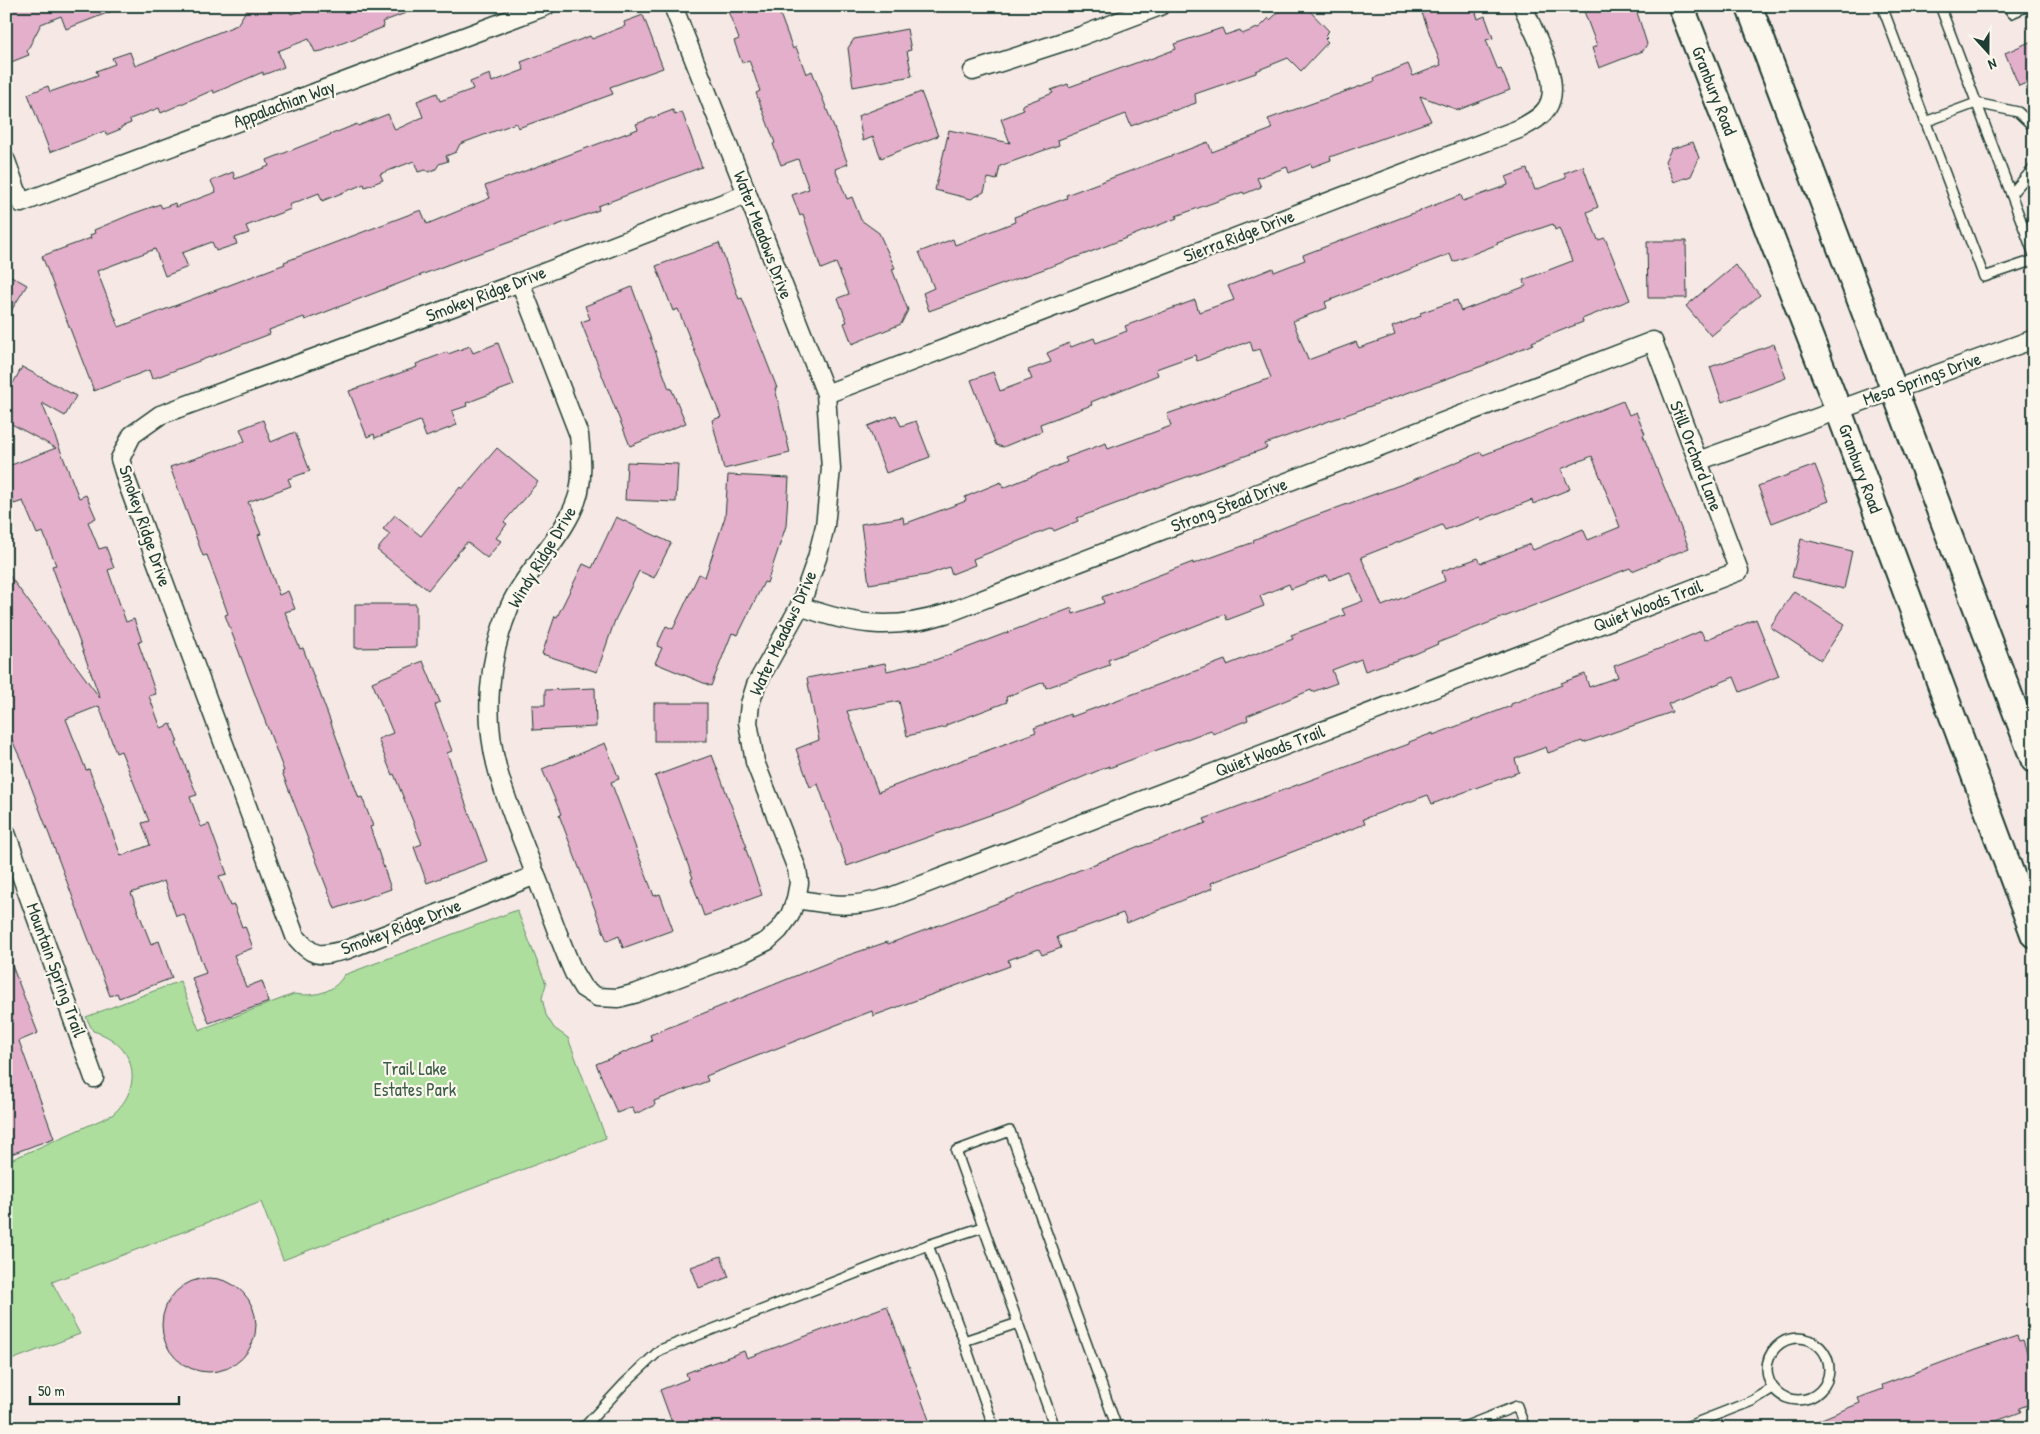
<svg xmlns="http://www.w3.org/2000/svg" width="2040" height="1434" font-family="'Patrick Hand',sans-serif">
	<style>
		.green { fill: #adde9e; stroke: #668e69 }
		.building { fill: #e4afca; stroke: #1f3d34; fill-rule: evenodd }
		.lines { fill: none; stroke-linecap: round; stroke-linejoin: round }
		.service-casing { stroke: #1f3d34; stroke-width: 12 }
		.minor-casing { stroke: #1f3d34; stroke-width: 21 }
		.secondary-casing { stroke: #1f3d34; stroke-width: 29 }
		.service { stroke: #fbf7ec; stroke-width: 9 }
		.minor { stroke: #fbf7ec; stroke-width: 18 }
		.secondary { stroke: #fbf7ec; stroke-width: 25 }
		.labels { text-anchor: middle; stroke-width: 4.5; stroke-linejoin: round; paint-order: stroke }
		.street-label { font-size: 18px; fill: #1f3d34; stroke: #fbf7ec }
		.park-label { font-size: 18px; fill: #3b5d49; stroke: #fbf7ec }
	</style>
	<rect width="100%" height="100%" fill="#f6e9e5"/>
	<filter id="ink" filterUnits="userSpaceOnUse"><feTurbulence type="fractalNoise" baseFrequency=".02" numOctaves="2"/><feDisplacementMap in="SourceGraphic" scale="10" xChannelSelector="R" yChannelSelector="G"/><feConvolveMatrix kernelMatrix="1 2 1 2 8 2 1 2 1" color-interpolation-filters="sRGB"/></filter>
	<g filter="url(#ink)">
		<path class="green" d="M 517,910 L 546,984 L 542,998 L 546,1015 L 554,1028 L 568,1038 L 606,1138 L 283,1260 L 261,1202 L 52,1282 L 80,1334 L 6,1362 L 6,1162 L 112,1115 C 146,1086 135,1043 93,1031 L 86,1017 L 180,981 L 199,1030 L 294,994 C 314,997 334,993 344,975 Z"/>
		<g class="building">
			<path d="M 6,6 L 120,6 L 120,8 L 66,29 L 61,16 L 41,24 L 27,51 L 29,55 L 6,64 L 6,37 L 11,35 L 6,23 Z"/>
			<path d="M 249,6 L 288,6 L 291,14 L 312,6 L 419,8 L 382,22 L 384,27 L 322,51 L 315,52 L 309,39 L 278,51 L 284,67 L 263,75 L 263,72 L 214,93 L 213,90 L 161,113 L 159,108 L 130,119 L 131,123 L 121,127 L 121,129 L 106,135 L 105,131 L 50,152 L 28,94 L 48,86 L 50,92 L 98,75 L 96,71 L 115,64 L 112,58 L 130,52 L 135,66 L 237,25 Z"/>
			<path d="M 726,6 L 777,6 L 793,49 L 796,47 L 806,74 L 812,71 L 848,164 L 835,169 L 847,199 L 852,197 L 861,220 L 879,233 L 895,268 L 892,269 L 908,310 L 901,324 L 852,344 L 844,323 L 847,322 L 838,298 L 849,294 L 836,263 L 821,269 L 803,214 L 800,216 L 792,195 L 809,189 L 798,159 L 781,165 L 773,144 L 775,143 L 756,93 L 760,91 L 749,60 L 742,63 L 734,41 L 739,39 Z"/>
			<path d="M 1285,6 L 1305,6 L 1329,31 L 1325,35 L 1327,37 L 1325,39 L 1328,42 L 1301,71 L 1288,58 L 1256,71 L 1256,73 L 1195,94 L 1196,103 L 1173,111 L 1173,110 L 1131,126 L 1126,114 L 1058,140 L 1059,145 L 1000,166 L 997,180 L 988,178 L 984,192 L 971,199 L 935,190 L 949,130 L 1010,143 L 1001,119 L 1024,110 L 1022,105 L 1053,93 L 1051,90 L 1068,84 L 1069,87 L 1144,60 L 1145,61 L 1176,49 L 1174,44 L 1222,28 L 1225,35 L 1240,30 L 1242,34 L 1260,27 L 1269,18 L 1270,20 Z"/>
			<path d="M 1442,6 L 1474,6 L 1478,19 L 1485,16 L 1493,38 L 1486,40 L 1498,70 L 1501,69 L 1510,90 L 1458,110 L 1420,96 L 1431,121 L 1330,157 L 1331,160 L 1312,167 L 1311,164 L 1289,173 L 1287,167 L 1257,178 L 1261,187 L 1244,194 L 1243,192 L 1176,216 L 1177,218 L 1088,253 L 929,311 L 923,293 L 934,288 L 919,252 L 953,239 L 955,245 L 1015,222 L 1014,217 L 1067,198 L 1066,195 L 1208,142 L 1212,152 L 1272,129 L 1268,119 L 1375,81 L 1374,78 L 1408,64 L 1413,76 L 1441,65 L 1422,13 Z"/>
			<path d="M 1582,6 L 1635,6 L 1647,44 L 1643,51 L 1599,68 L 1592,48 L 1597,46 Z"/>
			<path d="M 643,15 L 663,68 L 610,87 L 613,94 L 572,109 L 518,128 L 516,123 L 460,144 L 456,152 L 446,156 L 448,161 L 439,164 L 436,169 L 429,172 L 425,170 L 418,172 L 414,161 L 380,174 L 383,180 L 365,187 L 364,184 L 322,201 L 319,193 L 289,205 L 291,209 L 246,226 L 249,233 L 235,238 L 237,244 L 216,251 L 212,242 L 182,253 L 188,267 L 165,276 L 155,249 L 97,271 L 114,315 L 119,327 L 285,264 L 284,262 L 421,210 L 427,224 L 490,198 L 485,186 L 638,129 L 636,124 L 673,110 L 675,115 L 682,112 L 702,167 L 598,206 L 599,210 L 452,263 L 305,320 L 304,317 L 269,330 L 270,334 L 152,379 L 149,370 L 94,391 L 42,256 L 91,238 L 90,235 L 95,233 L 94,230 L 132,214 L 160,204 L 162,208 L 175,203 L 176,207 L 216,192 L 211,181 L 233,172 L 235,179 L 269,166 L 267,160 L 357,124 L 358,126 L 388,114 L 395,130 L 423,117 L 417,101 L 437,93 L 440,101 L 473,89 L 470,82 L 490,74 L 492,82 L 524,70 L 521,62 L 590,36 L 592,39 L 625,26 L 624,22 Z"/>
			<path d="M 907,29 L 911,50 L 907,51 L 912,76 L 853,87 L 848,48 L 854,39 Z"/>
			<path d="M 2034,40 L 2034,80 L 2019,86 L 2005,53 Z"/>
			<path d="M 921,92 L 938,136 L 881,158 L 873,137 L 863,141 L 858,116 Z"/>
			<path d="M 1693,142 L 1699,158 L 1691,176 L 1674,182 L 1665,161 L 1671,149 Z"/>
			<path d="M 1583,166 L 1598,207 L 1587,212 L 1598,240 L 1605,238 L 1630,300 L 1582,319 L 1583,322 L 1532,342 L 1533,344 L 1482,366 L 1265,444 L 1267,448 L 1126,499 L 1126,500 L 1077,518 L 1078,521 L 1054,531 L 1052,528 L 973,559 L 975,565 L 952,574 L 949,567 L 927,575 L 869,584 L 861,524 L 903,517 L 904,524 L 966,501 L 965,497 L 1001,482 L 1003,488 L 1067,462 L 1065,458 L 1106,443 L 1108,449 L 1171,426 L 1167,414 L 1271,378 L 1260,349 L 1253,351 L 1250,341 L 1197,361 L 1195,355 L 1156,369 L 1158,375 L 1091,402 L 1092,405 L 1040,424 L 1042,431 L 1003,447 L 996,445 L 971,380 L 993,372 L 1000,391 L 1032,379 L 1028,370 L 1051,362 L 1047,353 L 1069,343 L 1071,347 L 1094,338 L 1096,343 L 1127,331 L 1125,326 L 1195,300 L 1199,312 L 1234,300 L 1228,286 L 1273,268 L 1274,272 L 1305,260 L 1303,255 L 1461,195 L 1463,201 L 1508,185 L 1506,177 L 1527,169 L 1535,190 L 1566,178 L 1564,173 ZM 1553,224 L 1555,230 L 1559,228 L 1572,261 L 1523,280 L 1526,286 L 1461,311 L 1457,300 L 1420,313 L 1421,316 L 1392,327 L 1395,335 L 1359,348 L 1356,342 L 1308,360 L 1293,321 L 1327,308 L 1325,302 L 1450,254 L 1453,262 L 1498,244 L 1497,243 Z"/>
			<path d="M 1647,241 L 1686,241 L 1687,298 L 1648,298 Z"/>
			<path d="M 719,243 L 739,299 L 742,298 L 777,388 L 775,388 L 790,453 L 724,469 L 712,420 L 721,417 L 678,309 L 673,311 L 656,266 Z"/>
			<path d="M 1735,265 L 1760,295 L 1711,336 L 1686,306 Z"/>
			<path d="M 6,273 L 27,285 L 6,319 Z"/>
			<path d="M 632,287 L 669,389 L 671,388 L 686,423 L 630,446 L 581,322 L 590,319 L 585,306 Z"/>
			<path d="M 498,343 L 514,385 L 466,403 L 467,406 L 452,411 L 457,425 L 426,437 L 420,421 L 375,438 L 374,434 L 367,437 L 349,391 L 417,367 L 416,364 L 447,352 L 448,354 L 470,346 L 473,353 Z"/>
			<path d="M 1774,344 L 1786,378 L 1722,402 L 1710,367 Z"/>
			<path d="M 22,367 L 76,396 L 65,416 L 42,403 L 79,498 L 86,495 L 96,518 L 88,522 L 99,549 L 106,547 L 114,568 L 108,570 L 126,622 L 134,619 L 142,641 L 138,642 L 156,694 L 149,696 L 161,728 L 171,724 L 178,742 L 176,743 L 197,795 L 190,797 L 201,827 L 209,824 L 227,874 L 219,876 L 230,906 L 234,905 L 242,927 L 245,926 L 253,948 L 234,955 L 246,987 L 262,981 L 269,1002 L 209,1023 L 192,978 L 206,973 L 184,914 L 176,916 L 164,881 L 131,893 L 151,944 L 159,941 L 172,978 L 119,998 L 117,993 L 110,996 L 21,760 L 6,727 L 6,571 L 100,698 L 52,566 L 56,565 L 43,532 L 37,534 L 23,501 L 14,504 L 6,485 L 6,467 L 56,448 L 6,421 L 6,396 ZM 99,706 L 116,753 L 121,751 L 149,821 L 142,823 L 150,845 L 121,856 L 89,769 L 86,770 L 66,719 Z"/>
			<path d="M 1623,401 L 1629,415 L 1636,412 L 1645,434 L 1643,435 L 1689,548 L 1632,571 L 1630,568 L 1437,643 L 1438,644 L 1415,654 L 1365,671 L 1361,659 L 1332,670 L 1337,683 L 1312,692 L 1311,690 L 1247,716 L 1248,720 L 1213,734 L 1211,730 L 1109,768 L 1109,766 L 1007,809 L 847,866 L 818,784 L 810,787 L 796,749 L 819,740 L 807,678 L 885,663 L 887,671 L 935,660 L 1072,608 L 1073,614 L 1104,603 L 1102,597 L 1193,562 L 1193,564 L 1254,542 L 1253,540 L 1290,525 L 1408,482 L 1481,452 L 1483,455 ZM 1592,456 L 1620,527 L 1588,540 L 1583,529 L 1533,550 L 1530,544 L 1481,563 L 1478,558 L 1442,571 L 1445,581 L 1382,606 L 1361,557 L 1442,525 L 1445,530 L 1480,517 L 1481,520 L 1532,500 L 1533,504 L 1570,489 L 1561,469 ZM 1350,572 L 1363,601 L 1342,609 L 1345,615 L 1291,635 L 1293,639 L 1227,665 L 1225,660 L 1071,717 L 1070,714 L 1034,728 L 1036,732 L 878,792 L 847,711 L 899,701 L 907,736 L 946,727 L 946,725 L 1007,702 L 1006,697 L 1044,682 L 1046,688 L 1110,665 L 1108,660 L 1225,614 L 1227,620 L 1264,606 L 1260,596 L 1289,584 L 1291,589 L 1327,575 L 1329,580 Z"/>
			<path d="M 896,415 L 901,426 L 916,421 L 930,457 L 886,473 L 868,426 Z"/>
			<path d="M 263,420 L 271,442 L 295,432 L 310,471 L 288,479 L 291,486 L 248,502 L 261,534 L 258,535 L 279,595 L 288,591 L 295,609 L 285,612 L 300,649 L 303,648 L 359,798 L 362,797 L 373,826 L 370,827 L 391,889 L 335,909 L 282,772 L 284,771 L 225,615 L 228,614 L 207,555 L 203,556 L 170,467 L 245,441 L 240,429 Z"/>
			<path d="M 497,448 L 538,482 L 504,522 L 507,524 L 496,538 L 501,541 L 487,558 L 467,542 L 428,590 L 377,550 L 390,534 L 383,529 L 395,515 L 421,536 L 460,487 L 462,489 Z"/>
			<path d="M 627,462 L 678,464 L 676,502 L 625,500 Z"/>
			<path d="M 1815,465 L 1829,501 L 1772,523 L 1758,486 Z"/>
			<path d="M 728,475 L 789,478 L 786,526 L 767,583 L 764,582 L 738,635 L 732,633 L 711,686 L 655,663 L 662,648 L 657,646 L 666,626 L 673,629 L 699,574 L 705,577 L 725,517 Z"/>
			<path d="M 616,517 L 671,543 L 654,578 L 639,571 L 615,620 L 597,672 L 542,654 L 555,616 L 557,617 L 583,564 L 592,568 Z"/>
			<path d="M 1801,539 L 1852,551 L 1844,589 L 1792,577 Z"/>
			<path d="M 1794,591 L 1845,624 L 1821,660 L 1770,627 Z"/>
			<path d="M 355,604 L 416,604 L 416,647 L 355,648 Z"/>
			<path d="M 1756,619 L 1779,676 L 1740,692 L 1734,677 L 1668,704 L 1672,712 L 1583,743 L 1582,741 L 1548,753 L 1546,747 L 1515,759 L 1519,772 L 1432,804 L 1428,795 L 1363,819 L 1365,824 L 1211,883 L 1213,888 L 1127,923 L 1123,913 L 1057,937 L 1061,948 L 1042,955 L 1039,949 L 1008,960 L 1010,966 L 873,1016 L 872,1011 L 706,1076 L 708,1081 L 654,1101 L 655,1105 L 635,1114 L 632,1107 L 617,1113 L 596,1064 L 652,1041 L 650,1035 L 837,959 L 887,942 L 888,944 L 1003,901 L 1139,846 L 1139,847 L 1206,823 L 1204,819 L 1409,744 L 1409,742 L 1433,733 L 1433,735 L 1511,706 L 1511,704 L 1562,685 L 1561,683 L 1585,674 L 1589,687 L 1618,677 L 1614,666 L 1661,648 L 1701,631 L 1705,640 Z"/>
			<path d="M 423,661 L 440,702 L 435,705 L 452,751 L 447,753 L 487,861 L 427,883 L 414,847 L 422,844 L 394,774 L 392,775 L 378,739 L 393,733 L 372,682 Z"/>
			<path d="M 595,688 L 596,727 L 533,730 L 532,705 L 545,705 L 545,690 Z"/>
			<rect x="654" y="703" width="53" height="38"/>
			<path d="M 605,743 L 619,779 L 611,782 L 654,896 L 660,894 L 673,930 L 623,948 L 619,936 L 607,941 L 559,815 L 561,814 L 542,769 Z"/>
			<path d="M 712,755 L 747,847 L 745,847 L 762,895 L 704,916 L 691,879 L 693,878 L 655,776 Z"/>
			<path d="M 6,955 L 8,955 L 38,1033 L 19,1041 L 54,1138 L 6,1156 Z"/>
			<path d="M 721,1256 L 729,1277 L 699,1288 L 691,1267 Z"/>
			<circle cx="209" cy="1325" r="47"/>
			<path d="M 887,1306 L 932,1428 L 674,1428 L 660,1390 L 688,1379 L 686,1373 L 744,1351 L 747,1358 Z"/>
			<path d="M 2017,1336 L 2019,1341 L 2023,1340 L 2029,1358 L 2034,1356 L 2034,1403 L 2019,1408 L 2021,1412 L 1977,1428 L 1971,1428 L 1969,1421 L 1952,1428 L 1800,1428 L 1860,1403 L 1858,1398 L 1883,1389 L 1882,1385 L 1975,1350 Z"/>
		</g>
		<g class="lines">
			<defs>
				<g id="service">
					<path d="M 1882,6 L 1984,277 L 2034,260"/>
					<path d="M 1940,6 L 2034,255"/>
					<path d="M 2007,6 L 2012,13 L 2028,6"/>
					<path d="M 1925,122 L 1976,103 L 2018,112 L 2034,127"/>
					<path d="M 2011,194 L 2034,168"/>
					<path d="M 928,1245 L 983,1227"/>
					<path d="M 1018,1323 L 1055,1428"/>
					<circle cx="1798" cy="1369" r="31"/>
					<path d="M 964,1341 L 994,1428"/>
					<path d="M 578,1428 L 586,1425 L 625,1383 L 660,1350 L 928,1245 L 964,1341 L 1018,1323 L 956,1151 L 1010,1131 L 1117,1428"/>
					<path d="M 1461,1428 L 1517,1406 L 1525,1428"/>
					<path d="M 1683,1428 L 1752,1401 L 1773,1388"/>
				</g>
				<g id="minor">
					<path d="M 973,71 L 1081,36 L 1160,6"/>
					<path d="M 6,161 L 21,203 L 546,6"/>
					<path d="M 520,282 L 579,435 C 581,454 583,473 579,492 C 568,535 527,567 509,608 C 488,659 483,718 498,771 C 507,805 522,838 534,871 C 548,905 559,940 574,973 L 583,988 L 597,997 L 618,998 L 637,993 L 743,953 L 767,941 L 779,930 L 790,915 L 796,899 L 799,883 L 797,869 L 755,762 L 748,722 L 750,704 L 756,685 L 800,606 L 817,558 L 825,526 L 831,469 L 826,394 L 673,6"/>
					<path d="M 826,394 L 1519,129 C 1529,123 1540,119 1547,108 C 1564,82 1533,33 1523,6"/>
					<path d="M 1698,461 L 2034,339"/>
					<path d="M 6,833 L 94,1078"/>
					<path d="M 536,875 L 346,950 C 318,956 315,959 295,936 L 127,482 L 120,459 L 132,435 L 160,415 L 520,282 L 747,194"/>
					<path d="M 796,899 C 836,906 852,908 891,897 L 1739,571 L 1653,341 L 945,614 C 892,631 852,625 800,606"/>
				</g>
				<g id="secondary">
					<path id="s1" d="M 1681,6 L 1838,409 L 2034,935"/>
					<path d="M 1749,6 L 2034,760"/>
				</g>
			</defs>
			<use href="#service" class="service-casing"/>
			<use href="#minor" class="minor-casing"/>
			<use href="#secondary" class="secondary-casing"/>
			<use href="#service" class="service"/>
			<use href="#minor" class="minor"/>
			<use href="#secondary" class="secondary"/>
		</g>
	</g>
	<g class="labels">
		<g class="street-label">
			<text dy="6" stroke="none"><textPath href="#s1" startOffset="91">Granbury Road</textPath></text>
			<text transform="translate(284 104) rotate(-20)" y="6">Appalachian Way</text>
			<text transform="translate(763 235) rotate(69)" y="6">Water Meadows Drive</text>
			<text transform="translate(1239 236) rotate(-21)" y="6">Sierra Ridge Drive</text>
			<text transform="translate(486 294) rotate(-21)" y="6">Smokey Ridge Drive</text>
			<text transform="translate(1922 379) rotate(-20)" y="6">Mesa Springs Drive</text>
			<text transform="translate(1696 456) rotate(69)" y="6">Still Orchard Lane</text>
			<text dy="6" stroke="none"><textPath href="#s1" startOffset="496">Granbury Road</textPath></text>
			<text transform="translate(1229 505) rotate(-21)" y="6">Strong Stead Drive</text>
			<text transform="translate(145 526) rotate(71)" y="6">Smokey Ridge Drive</text>
			<text transform="translate(542 557) rotate(-59)" y="6">Windy Ridge Drive</text>
			<text transform="translate(1648 606) rotate(-21)" y="6">Quiet Woods Trail</text>
			<text transform="translate(783 633) rotate(-65)" y="6">Water Meadows Drive</text>
			<text transform="translate(1270 751) rotate(-21)" y="6">Quiet Woods Trail</text>
			<text transform="translate(401 927) rotate(-21)" y="6">Smokey Ridge Drive</text>
			<text transform="translate(56 970) rotate(70)" y="6">Mountain Spring Trail</text>
		</g>
		<g class="park-label">
			<text x="415" y="1075">Trail Lake<tspan x="415" dy="21">Estates Park</tspan></text>
		</g>
	</g>
	<rect width="2040" height="1434" fill="none" stroke="#fbf7ec" stroke-width="25"/>
	<rect x="12" y="12" width="2015" height="1409" fill="none" stroke="#1f3d34" stroke-width="2" filter="url(#ink)"/>
	<g transform="translate(1988 52) rotate(159)" stroke="#fbf7ec" stroke-width="4" paint-order="stroke">
	<path d="M0-4L9 19L0 12L-9 19Z" fill="#1f3d34"/>
	<text y="-8" font-size="14" font-weight="bold" text-anchor="middle" fill="#1f3d34">N</text>
	</g>
	<path d="M30 1396v8h149v-8" fill="none" stroke="#1f3d34" stroke-width="2.5"/>
	<text x="38" y="1396" font-size="15" fill="#1f3d34" stroke="#fbf7ec" stroke-width="4" paint-order="stroke">50 m</text>
</svg>
